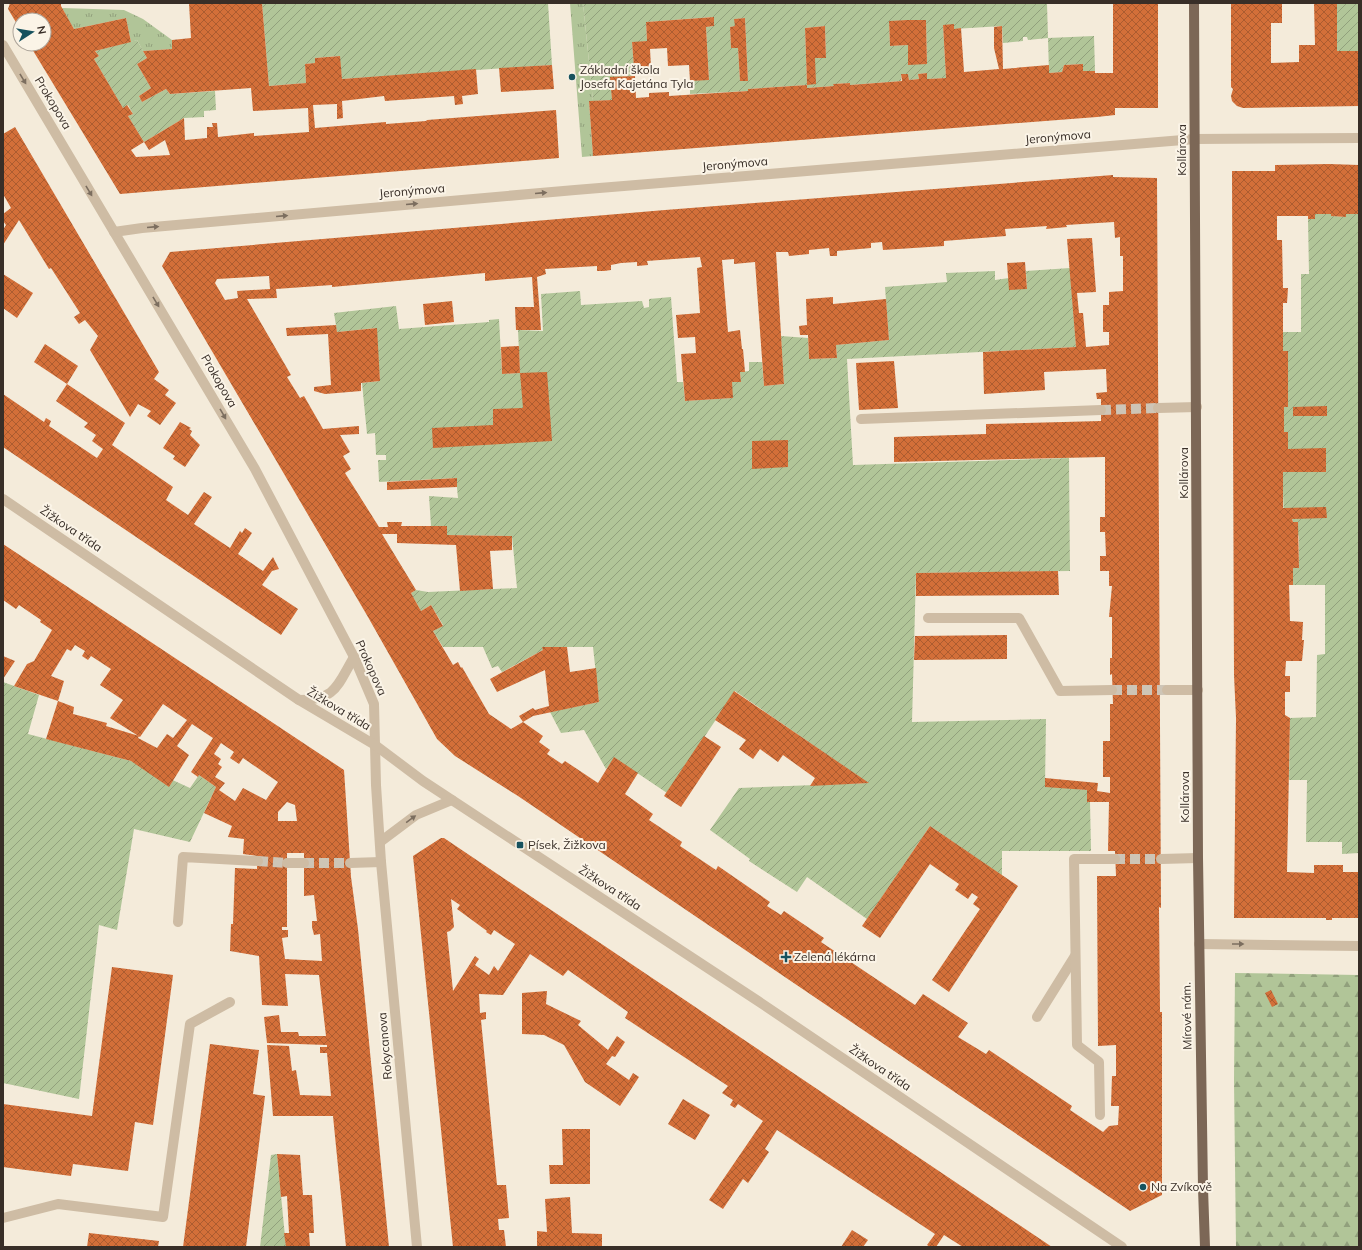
<svg xmlns="http://www.w3.org/2000/svg" width="1362" height="1250" font-family="Mulish,sans-serif">
	<style>
		.grass { fill: url(#grass-tufts) }
		.forest { fill: url(#forest-firs) }
		.garden { fill: url(#garden-furrows); fill-rule: evenodd }
		.building { fill: url(#building-cross-hatch); fill-rule: evenodd }
		.lines { fill: none; stroke-linecap: round; stroke-linejoin: round }
		.minor-tunnel { stroke: #cec5b6; stroke-width: 10; stroke-dasharray: 10 5; stroke-linecap: butt }
		.minor { stroke: #cebca4; stroke-width: 10 }
		.major { stroke: #7c6756; stroke-width: 10 }
		.oneway { fill: #7c6e5f }
		.poi-dot { fill: #17525e; stroke: #fbf4e7; stroke-width: 1.5 }
		.labels { text-anchor: middle; stroke-width: 4; stroke-linejoin: round; paint-order: stroke }
		.poi-label { font-size: 12px; fill: #382e27; stroke: #fbf4e7; text-anchor: start }
		.street-label { font-size: 12px; fill: #382e27; stroke: #fbf4e7 }
	</style>
	<defs>
		<pattern id="grass-tufts" width="24" height="20" patternUnits="userSpaceOnUse"><rect width="24" height="20" fill="#b1c598"/><path d="M3 7l-1-3M5 7V3M7 7l1-3M15 17l-1-3M17 17v-4M19 17l1-3" fill="none" stroke="#91a07c"/></pattern>
		<pattern id="forest-firs" width="22" height="20" patternUnits="userSpaceOnUse"><rect width="22" height="20" fill="#b1c598"/><path d="M5 1l3.5 6h-7zM16 11l3.5 6h-7z" fill="#91a07c"/></pattern>
		<pattern id="garden-furrows" width="10" height="10" patternUnits="userSpaceOnUse"><rect width="10" height="10" fill="#b1c598"/><path d="M-1 1l2-2M0 10L10 0M9 11l2-2" fill="none" stroke="#91a07c"/></pattern>
		<pattern id="building-cross-hatch" width="8" height="8" patternUnits="userSpaceOnUse"><rect width="8" height="8" fill="#d36f39"/><path d="M0 0l8 8M0 8l8-8" fill="none" stroke="#ac5c30"/></pattern>
	</defs>
	<rect width="100%" height="100%" fill="#f4ebda"/>
	<g class="grass">
		<path d="M 570,3 L 583,3 L 593,101 L 589,101 L 593,156 L 582,157 Z"/>
		<path d="M 62,8 L 124,10 L 143,19 L 172,40 L 172,49 L 143,51 L 137,40 L 131,42 L 126,18 L 74,29 Z"/>
	</g>
	<path class="forest" d="M 1235,973 L 1359,975 L 1359,1247 L 1236,1247 L 1234,1081 Z"/>
	<g class="garden">
		<path d="M 262,3 L 548,3 L 552,65 L 342,79 L 339,56 L 315,58 L 315,63 L 305,64 L 306,83 L 269,86 Z"/>
		<path d="M 583,3 L 1047,3 L 1048,38 L 1094,36 L 1095,71 L 1083,71 L 1083,64 L 1064,65 L 1062,72 L 1049,73 L 1048,38 L 1028,40 L 1027,37 L 1023,37 L 1023,41 L 1003,43 L 1002,26 L 954,29 L 943,25 L 946,78 L 927,79 L 927,73 L 918,74 L 919,79 L 909,80 L 908,74 L 901,74 L 901,81 L 850,85 L 849,83 L 834,84 L 834,86 L 807,88 L 807,85 L 748,89 L 748,91 L 690,94 L 690,81 L 709,79 L 706,27 L 714,26 L 713,17 L 646,22 L 647,41 L 632,43 L 635,76 L 611,77 L 612,100 L 593,101 ZM 745,18 L 748,81 L 740,81 L 738,48 L 731,47 L 730,27 L 735,26 L 735,19 ZM 926,20 L 927,64 L 908,64 L 908,45 L 890,46 L 889,21 ZM 825,26 L 826,57 L 815,58 L 807,85 L 805,28 Z"/>
		<rect x="1337" y="3" width="22" height="48"/>
		<path d="M 137,40 L 147,58 L 137,64 L 151,88 L 139,96 L 142,102 L 166,89 L 170,94 L 215,91 L 216,110 L 204,111 L 204,117 L 184,118 L 144,142 L 128,116 L 133,114 L 128,105 L 123,108 L 94,59 L 99,56 L 95,51 Z"/>
		<path d="M 1315,214 L 1331,214 L 1332,216 L 1346,217 L 1346,214 L 1359,214 L 1359,853 L 1342,854 L 1342,842 L 1306,842 L 1307,780 L 1289,780 L 1290,718 L 1316,717 L 1317,655 L 1325,654 L 1325,585 L 1293,585 L 1293,568 L 1299,568 L 1299,537 L 1292,519 L 1284,518 C 1283,495 1282,472 1284,449 L 1288,448 L 1288,432 L 1284,432 L 1284,407 L 1288,406 L 1288,351 L 1283,351 L 1283,332 L 1301,332 L 1301,274 L 1309,274 L 1308,219 Z"/>
		<path d="M 1070,268 L 1076,347 L 847,359 L 853,465 L 1069,458 L 1070,571 L 916,573 L 912,722 L 1046,719 L 1045,786 L 1087,790 L 1090,802 L 1091,851 L 1002,851 L 1002,876 L 930,826 L 867,919 L 807,877 L 797,892 L 749,861 L 750,859 L 710,830 L 739,788 L 868,783 L 735,691 L 667,793 L 615,758 L 606,769 L 584,730 L 561,733 L 550,712 L 599,702 L 593,647 L 543,647 L 543,650 L 502,672 L 498,666 L 492,668 L 483,647 L 443,647 L 433,631 L 443,625 L 431,605 L 421,611 L 411,593 L 416,590 L 428,592 L 517,588 L 512,536 L 447,535 L 446,526 L 431,526 L 429,496 L 458,498 L 456,478 L 379,482 L 378,460 L 386,460 L 386,455 L 376,455 L 375,433 L 367,434 L 362,383 L 380,381 L 376,328 L 337,332 L 334,313 L 396,306 L 399,329 L 489,322 L 489,320 L 499,319 L 502,374 L 520,373 L 518,330 L 543,331 L 541,294 L 580,291 L 581,305 L 642,301 L 644,308 L 649,307 L 649,299 L 671,297 L 677,382 L 683,382 L 685,401 L 732,398 L 732,382 L 741,382 L 740,372 L 749,371 L 749,362 L 762,362 L 764,386 L 784,384 L 781,336 L 808,338 L 809,359 L 837,358 L 836,345 L 889,340 L 885,287 L 947,282 L 946,273 L 995,271 L 995,280 L 1009,278 L 1027,289 L 1026,271 Z"/>
		<path d="M 3,682 L 39,695 L 28,734 L 131,761 L 190,788 L 199,775 L 216,787 L 190,842 L 134,829 L 117,930 L 99,925 L 79,1099 L 3,1083 Z"/>
		<path d="M 277,1154 L 286,1247 L 260,1247 L 271,1155 Z"/>
	</g>
	<g class="building">
		<path d="M 10,3 L 61,3 L 61,6 L 74,29 L 126,18 L 131,42 L 95,51 L 99,56 L 94,59 L 123,108 L 127,105 L 133,114 L 128,116 L 144,142 L 184,118 L 185,140 L 207,138 L 207,127 L 213,127 L 212,123 L 217,123 L 218,137 L 254,133 L 254,136 L 309,132 L 308,108 L 253,111 L 251,88 L 170,94 L 166,89 L 142,102 L 139,96 L 151,88 L 137,64 L 147,58 L 143,51 L 172,49 L 172,40 L 191,38 L 189,3 L 262,3 L 269,86 L 306,83 L 305,64 L 315,63 L 315,58 L 340,56 L 342,79 L 476,69 L 478,94 L 462,96 L 463,104 L 455,105 L 454,96 L 385,101 L 384,96 L 342,101 L 343,118 L 337,119 L 337,104 L 313,105 L 315,128 L 386,122 L 386,124 L 426,121 L 427,120 L 556,110 L 559,158 L 120,194 L 29,44 L 44,44 L 44,20 L 20,20 L 20,29 L 8,9 ZM 165,140 L 170,155 L 136,157 L 131,150 L 144,142 L 149,150 Z"/>
		<path d="M 1113,3 L 1158,3 L 1158,108 L 1115,108 L 1115,115 L 1097,117 L 593,156 L 589,101 L 612,100 L 610,77 L 635,76 L 636,98 L 649,97 L 649,93 L 669,92 L 669,96 L 748,91 L 748,89 L 807,85 L 807,88 L 834,86 L 833,84 L 850,83 L 850,85 L 902,81 L 901,74 L 908,74 L 909,80 L 919,79 L 918,74 L 927,73 L 927,79 L 946,78 L 943,25 L 954,24 L 954,29 L 961,28 L 964,72 L 999,69 L 994,48 L 994,27 L 1002,26 L 1003,69 L 1049,65 L 1049,73 L 1062,72 L 1064,65 L 1083,64 L 1083,71 L 1095,71 L 1095,73 L 1113,73 Z"/>
		<path d="M 1231,3 L 1282,3 L 1282,23 L 1271,23 L 1271,63 L 1299,62 L 1299,45 L 1315,45 L 1314,3 L 1337,3 L 1337,51 L 1359,51 L 1359,106 L 1243,108 L 1237,106 L 1232,101 L 1231,96 L 1233,89 L 1231,87 Z"/>
		<path d="M 714,17 L 714,26 L 706,27 L 709,80 L 690,81 L 689,65 L 668,66 L 667,48 L 650,49 L 651,67 L 634,68 L 632,42 L 647,41 L 646,22 Z"/>
		<path d="M 745,18 L 748,81 L 740,81 L 738,48 L 731,48 L 730,27 L 735,26 L 734,19 Z"/>
		<path d="M 907,20 L 926,20 L 927,64 L 908,65 L 908,45 L 890,46 L 889,21 Z"/>
		<path d="M 825,26 L 826,58 L 815,58 L 816,84 L 807,85 L 805,28 Z"/>
		<path d="M 552,65 L 554,89 L 501,92 L 499,68 Z"/>
		<path d="M 15,127 L 159,372 L 154,379 L 169,390 L 165,395 L 176,403 L 160,425 L 147,416 L 151,411 L 138,404 L 130,417 L 90,350 L 98,336 L 85,320 L 79,324 L 74,317 L 80,313 L 51,268 L 49,269 L 19,220 L 3,245 L 3,230 L 6,225 L 3,221 L 3,214 L 11,208 L 3,194 L 3,134 Z"/>
		<path d="M 1329,164 L 1359,165 L 1359,214 L 1346,214 L 1346,217 L 1331,216 L 1331,214 L 1315,214 L 1315,219 L 1308,219 L 1308,216 L 1277,216 L 1277,240 L 1282,240 L 1283,288 L 1288,288 L 1287,303 L 1283,303 L 1283,351 L 1288,351 L 1288,407 L 1284,407 L 1284,432 L 1288,432 L 1288,449 L 1326,448 L 1326,472 L 1283,472 L 1283,508 L 1326,507 L 1327,518 L 1292,519 L 1293,522 L 1298,522 L 1299,568 L 1293,568 L 1293,585 L 1289,585 L 1290,621 L 1303,622 L 1302,640 L 1304,640 L 1302,661 L 1286,661 L 1285,676 L 1290,676 L 1290,692 L 1285,692 L 1285,715 L 1290,718 L 1287,872 L 1314,873 L 1314,865 L 1343,865 L 1343,872 L 1359,872 L 1359,918 L 1332,918 L 1332,920 L 1326,920 L 1326,918 L 1234,918 L 1236,718 L 1234,675 L 1232,171 L 1275,171 L 1275,165 Z"/>
		<path d="M 1113,175 L 1113,177 L 1157,178 L 1161,908 L 1159,907 L 1160,1012 L 1162,1012 L 1162,1195 L 1130,1211 L 518,796 L 455,756 L 437,739 L 368,617 L 162,266 L 170,252 L 665,210 ZM 1114,222 L 1115,238 L 1120,237 L 1120,256 L 1123,256 L 1123,291 L 1109,292 L 1109,305 L 1103,305 L 1103,332 L 1109,332 L 1109,345 L 1086,347 L 1083,313 L 1079,313 L 1077,293 L 1096,292 L 1092,238 L 1067,239 L 1076,347 L 983,352 L 984,394 L 1045,390 L 1044,372 L 1106,369 L 1107,392 L 1096,393 L 1097,399 L 1101,399 L 1101,421 L 986,424 L 986,434 L 894,437 L 894,462 L 1105,457 L 1105,517 L 1100,517 L 1100,532 L 1105,532 L 1106,556 L 1100,556 L 1100,571 L 1109,571 L 1109,586 L 1112,586 L 1109,617 L 1112,617 L 1112,658 L 1110,658 L 1110,675 L 1112,674 L 1113,704 L 1110,704 L 1110,741 L 1103,741 L 1103,777 L 1110,777 L 1110,793 L 1097,791 L 1098,783 L 1045,778 L 1045,787 L 1087,790 L 1087,802 L 1109,802 L 1108,851 L 1115,851 L 1116,876 L 1097,876 L 1098,1046 L 1116,1045 L 1116,1076 L 1112,1076 L 1111,1106 L 1119,1106 L 1118,1125 L 1109,1126 L 1103,1132 L 1070,1110 L 1072,1106 L 989,1050 L 986,1054 L 958,1037 L 968,1023 L 923,994 L 915,1005 L 821,942 L 824,938 L 784,911 L 781,915 L 767,906 L 770,902 L 718,866 L 716,870 L 680,846 L 682,842 L 649,820 L 653,814 L 625,794 L 638,773 L 614,757 L 598,783 L 565,761 L 562,764 L 547,754 L 550,750 L 539,742 L 543,736 L 523,722 L 533,716 L 599,702 L 596,668 L 570,672 L 567,647 L 542,647 L 543,650 L 490,679 L 497,692 L 545,670 L 549,706 L 535,710 L 533,708 L 519,716 L 523,722 L 511,729 L 489,714 L 462,667 L 461,668 L 458,662 L 453,665 L 433,631 L 443,626 L 431,605 L 421,611 L 411,593 L 416,590 L 382,534 L 397,534 L 397,543 L 456,545 L 460,591 L 493,589 L 490,551 L 512,550 L 512,536 L 447,535 L 447,526 L 401,526 L 402,522 L 387,522 L 388,527 L 379,527 L 345,473 L 351,469 L 343,456 L 350,452 L 340,435 L 359,434 L 359,426 L 323,429 L 304,396 L 300,398 L 287,377 L 291,375 L 247,299 L 277,298 L 276,289 L 332,285 L 332,287 L 485,273 L 485,281 L 532,277 L 534,307 L 515,307 L 516,330 L 541,330 L 537,277 L 546,274 L 545,269 L 597,266 L 597,271 L 604,271 L 611,270 L 611,265 L 621,263 L 637,262 L 637,266 L 648,265 L 647,261 L 700,257 L 702,267 L 697,268 L 700,313 L 676,315 L 678,338 L 695,337 L 696,353 L 681,354 L 685,401 L 733,398 L 732,382 L 741,382 L 740,372 L 745,372 L 743,349 L 742,349 L 740,330 L 728,332 L 722,260 L 734,259 L 734,264 L 755,262 L 764,386 L 784,384 L 776,252 L 788,252 L 789,256 L 809,254 L 809,250 L 829,248 L 830,256 L 837,256 L 837,251 L 871,248 L 871,243 L 882,242 L 883,250 L 944,246 L 944,241 L 1006,236 L 1005,229 L 1047,226 L 1046,229 L 1067,227 L 1066,225 ZM 269,276 L 270,289 L 237,291 L 238,298 L 225,300 L 215,283 L 217,279 Z"/>
		<path d="M 1025,262 L 1027,289 L 1009,290 L 1007,263 Z"/>
		<path d="M 3,274 L 33,293 L 17,318 L 3,308 Z"/>
		<path d="M 833,297 L 833,304 L 886,299 L 889,340 L 836,345 L 837,358 L 809,359 L 808,335 L 800,335 L 799,326 L 807,325 L 806,299 Z"/>
		<path d="M 452,301 L 454,322 L 425,325 L 423,304 Z"/>
		<path d="M 336,325 L 337,332 L 377,328 L 380,381 L 361,383 L 361,391 L 325,394 L 314,391 L 314,387 L 331,385 L 328,334 L 287,336 L 286,328 Z"/>
		<path d="M 45,344 L 78,366 L 67,384 L 34,362 Z"/>
		<path d="M 519,346 L 520,373 L 502,374 L 501,347 Z"/>
		<path d="M 894,361 L 898,408 L 859,410 L 856,363 Z"/>
		<path d="M 547,372 L 552,441 L 433,448 L 432,428 L 493,425 L 493,409 L 523,408 L 520,373 Z"/>
		<path d="M 67,384 L 125,423 L 112,445 L 173,487 L 166,500 L 188,515 L 204,492 L 212,497 L 194,524 L 230,548 L 240,531 L 242,533 L 245,528 L 252,533 L 238,554 L 263,571 L 273,557 L 279,569 L 272,571 L 262,585 L 298,609 L 281,635 L 3,447 L 3,394 L 44,422 L 46,418 L 51,421 L 49,426 L 97,458 L 103,449 L 92,441 L 96,435 L 84,427 L 88,423 L 56,401 Z"/>
		<path d="M 1327,406 L 1327,416 L 1293,416 L 1293,407 Z"/>
		<path d="M 180,422 L 191,428 L 189,429 L 192,431 L 190,435 L 200,445 L 185,467 L 173,459 L 175,456 L 163,448 Z"/>
		<path d="M 788,440 L 788,467 L 752,469 L 752,441 Z"/>
		<path d="M 457,478 L 457,487 L 387,490 L 387,482 Z"/>
		<path d="M 3,544 L 344,770 L 351,877 L 358,929 L 389,1247 L 346,1247 L 333,1116 L 273,1116 L 267,1045 L 289,1046 L 292,1071 L 296,1070 L 300,1095 L 331,1096 L 327,1053 L 320,1053 L 320,1047 L 327,1047 L 327,1045 L 267,1043 L 264,1017 L 279,1015 L 281,1032 L 298,1032 L 299,1036 L 326,1036 L 319,975 L 285,974 L 288,1006 L 262,1005 L 259,956 L 230,951 L 231,924 L 233,924 L 235,868 L 257,869 L 257,856 L 243,854 L 244,839 L 228,837 L 232,826 L 204,813 L 216,787 L 199,775 L 198,777 L 191,772 L 213,738 L 192,724 L 177,746 L 189,755 L 169,787 L 131,761 L 46,739 L 58,701 L 74,707 L 73,714 L 107,723 L 106,726 L 139,736 L 138,738 L 157,748 L 167,734 L 173,738 L 187,720 L 163,704 L 140,737 L 110,718 L 123,700 L 100,685 L 111,669 L 91,656 L 88,660 L 82,656 L 85,651 L 75,645 L 71,651 L 67,649 L 51,676 L 64,681 L 58,701 L 14,686 L 27,664 L 34,661 L 52,630 L 40,622 L 41,620 L 19,605 L 16,609 L 3,600 ZM 221,743 L 234,752 L 230,758 L 239,764 L 243,758 L 278,782 L 266,800 L 243,788 L 235,801 L 219,790 L 225,783 L 215,777 L 222,767 L 218,764 L 221,759 L 214,754 ZM 287,802 L 295,805 L 297,821 L 278,821 L 278,812 ZM 287,853 L 304,853 L 304,896 L 314,895 L 317,921 L 312,921 L 312,927 L 314,935 L 320,934 L 322,961 L 285,959 L 282,938 L 288,937 L 288,930 L 282,930 L 282,927 L 287,927 Z"/>
		<path d="M 1058,571 L 1059,595 L 916,596 L 916,573 Z"/>
		<path d="M 1007,635 L 1007,659 L 914,660 L 915,636 Z"/>
		<path d="M 3,656 L 15,661 L 3,679 Z"/>
		<path d="M 734,691 L 869,783 L 810,786 L 815,778 L 783,755 L 778,762 L 760,749 L 753,759 L 739,749 L 746,740 L 715,720 Z"/>
		<path d="M 704,736 L 721,747 L 681,807 L 664,796 Z"/>
		<path d="M 930,826 L 1018,886 L 949,992 L 932,980 L 980,909 L 973,904 L 978,897 L 972,893 L 968,899 L 955,890 L 959,884 L 930,864 L 880,938 L 862,926 Z"/>
		<path d="M 441,838 L 444,838 L 1052,1247 L 963,1247 L 944,1235 L 936,1247 L 930,1247 L 927,1245 L 935,1234 L 777,1130 L 765,1149 L 769,1152 L 748,1183 L 743,1179 L 723,1209 L 709,1200 L 763,1121 L 738,1104 L 735,1108 L 730,1105 L 733,1100 L 722,1093 L 728,1086 L 625,1018 L 628,1012 L 568,970 L 563,976 L 530,954 L 503,995 L 479,994 L 480,1013 L 486,1012 L 486,1019 L 481,1020 L 497,1185 L 506,1185 L 509,1218 L 498,1219 L 499,1230 L 504,1230 L 506,1247 L 453,1247 L 413,856 ZM 451,899 L 460,905 L 457,909 L 487,931 L 486,932 L 491,935 L 494,930 L 515,944 L 498,971 L 494,966 L 489,975 L 475,965 L 479,959 L 475,956 L 453,991 L 447,932 L 450,931 L 454,927 Z"/>
		<path d="M 112,967 L 173,975 L 153,1125 L 135,1122 L 128,1171 L 73,1164 L 71,1176 L 3,1167 L 3,1104 L 92,1116 Z"/>
		<path d="M 1271,990 L 1278,1004 L 1272,1007 L 1265,993 Z"/>
		<path d="M 547,991 L 546,1004 L 581,1021 L 578,1025 L 608,1050 L 617,1036 L 625,1042 L 615,1057 L 612,1056 L 606,1064 L 629,1080 L 633,1073 L 639,1077 L 620,1106 L 585,1082 L 564,1045 L 544,1035 L 522,1034 L 522,993 Z"/>
		<path d="M 210,1044 L 259,1050 L 253,1094 L 265,1096 L 246,1247 L 183,1247 Z"/>
		<path d="M 683,1099 L 710,1115 L 695,1140 L 668,1124 Z"/>
		<path d="M 562,1129 L 590,1129 L 590,1184 L 550,1184 L 549,1165 L 563,1165 Z"/>
		<path d="M 277,1154 L 300,1155 L 303,1195 L 312,1195 L 314,1233 L 309,1233 L 310,1247 L 286,1247 L 284,1233 L 289,1233 L 287,1196 L 281,1197 Z"/>
		<path d="M 570,1197 L 572,1233 L 602,1234 L 602,1247 L 537,1247 L 537,1231 L 547,1232 L 545,1199 Z"/>
		<path d="M 852,1230 L 868,1240 L 863,1247 L 841,1247 Z"/>
		<path d="M 89,1233 L 159,1241 L 158,1247 L 87,1247 Z"/>
	</g>
	<g class="lines">
		<g class="minor-tunnel">
			<path d="M 1101,410 L 1158,408"/>
			<path d="M 1112,690 L 1167,690"/>
			<path d="M 1115,859 L 1161,859"/>
			<path d="M 258,861 L 287,863"/>
			<path d="M 304,863 L 350,863"/>
		</g>
		<g class="minor">
			<path d="M 3,45 L 255,469 L 354,657 L 374,704 L 376,785 L 381,862 L 417,1247"/>
			<path d="M 114,232 L 142,228 L 575,190 L 1195,139 L 1359,138"/>
			<path d="M 1158,408 L 1197,407"/>
			<path d="M 861,419 L 1101,410"/>
			<path d="M 3,499 L 299,700 L 375,745 L 423,781 L 758,1001 L 1122,1247"/>
			<path d="M 928,618 L 1019,618 L 1060,691 L 1112,690"/>
			<path d="M 1167,690 L 1198,690"/>
			<path d="M 299,700 C 336,700 337,686 354,657"/>
			<path d="M 380,842 L 416,815 L 452,800"/>
			<path d="M 1161,859 L 1198,858"/>
			<path d="M 287,863 L 304,863"/>
			<path d="M 350,863 L 381,862"/>
			<path d="M 178,922 L 183,857 L 258,861"/>
			<path d="M 1199,944 L 1359,946"/>
			<path d="M 1037,1017 L 1075,956"/>
			<path d="M 1100,1115 L 1099,1062 L 1077,1045 L 1074,859 L 1115,859"/>
			<path d="M 3,1218 L 58,1204 L 163,1217 L 190,1024 L 230,1002"/>
		</g>
		<path class="major" d="M 1194,3 L 1198,858 L 1203,1188 L 1205,1247"/>
	</g>
	<defs><path id="oneway-solid" d="M-6-.8H1V-3.2L6.5 0L1 3.2V.8H-6Z"/></defs>
	<g class="oneway">
		<use href="#oneway-solid" transform="translate(23 79) rotate(59)"/>
		<use href="#oneway-solid" transform="translate(89 191) rotate(59)"/>
		<use href="#oneway-solid" transform="translate(541 193) rotate(-5)"/>
		<use href="#oneway-solid" transform="translate(412 204) rotate(-5)"/>
		<use href="#oneway-solid" transform="translate(282 216) rotate(-5)"/>
		<use href="#oneway-solid" transform="translate(153 227) rotate(-5)"/>
		<use href="#oneway-solid" transform="translate(156 302) rotate(59)"/>
		<use href="#oneway-solid" transform="translate(223 414) rotate(60)"/>
		<use href="#oneway-solid" transform="translate(411 819) rotate(-36)"/>
		<use href="#oneway-solid" transform="translate(1238 944)"/>
	</g>
	<g class="poi-dot">
		<circle cx="572" cy="77" r="4"/>
		<rect x="516" y="841" width="8" height="8" rx="2"/>
		<path d="M784 951h4v4h4v4h-4v4h-4v-4h-4v-4h4z"/>
		<circle cx="1143" cy="1187" r="4"/>
	</g>
	<g class="labels">
		<g class="poi-label">
			<text x="580" y="74">Základní škola<tspan x="580" dy="14">Josefa Kajetána Tyla</tspan></text>
			<text x="528" y="849">Písek, Žižkova</text>
			<text x="794" y="961">Zelená lékárna</text>
			<text x="1151" y="1191">Na Zvíkově</text>
		</g>
		<g class="street-label">
			<text transform="translate(53 103) rotate(59)" y="4">Prokopova</text>
			<text transform="translate(1058 137) rotate(-5)" y="4">Jeronýmova</text>
			<text transform="translate(1182 150) rotate(-90)" y="4">Kollárova</text>
			<text transform="translate(735 164) rotate(-5)" y="4">Jeronýmova</text>
			<text transform="translate(412 191) rotate(-5)" y="4">Jeronýmova</text>
			<text transform="translate(219 381) rotate(60)" y="4">Prokopova</text>
			<text transform="translate(1184 473) rotate(-90)" y="4">Kollárova</text>
			<text transform="translate(71 529) rotate(34)" y="4">Žižkova třída</text>
			<text transform="translate(371 668) rotate(66)" y="4">Prokopova</text>
			<text transform="translate(339 709) rotate(31)" y="4">Žižkova třída</text>
			<text transform="translate(1185 797) rotate(-90)" y="4">Kollárova</text>
			<text transform="translate(610 888) rotate(33)" y="4">Žižkova třída</text>
			<text transform="translate(1187 1016) rotate(-91)" y="4">Mírové nám.</text>
			<text transform="translate(385 1046) rotate(-95)" y="4">Rokycanova</text>
			<text transform="translate(880 1068) rotate(34)" y="4">Žižkova třída</text>
		</g>
	</g>
	<rect width="1362" height="1250" fill="none" stroke="#382e27" stroke-width="8"/>
	<g transform="translate(32 32) rotate(78)"><circle r="19" fill="#fbf4e7" stroke="#ada59a"/>
	<path d="M0-3L7 15L0 10L-7 15Z" fill="#17525e"/>
	<text y="-6" font-size="11" font-weight="bold" text-anchor="middle" fill="#382e27">N</text>
	</g>
</svg>
